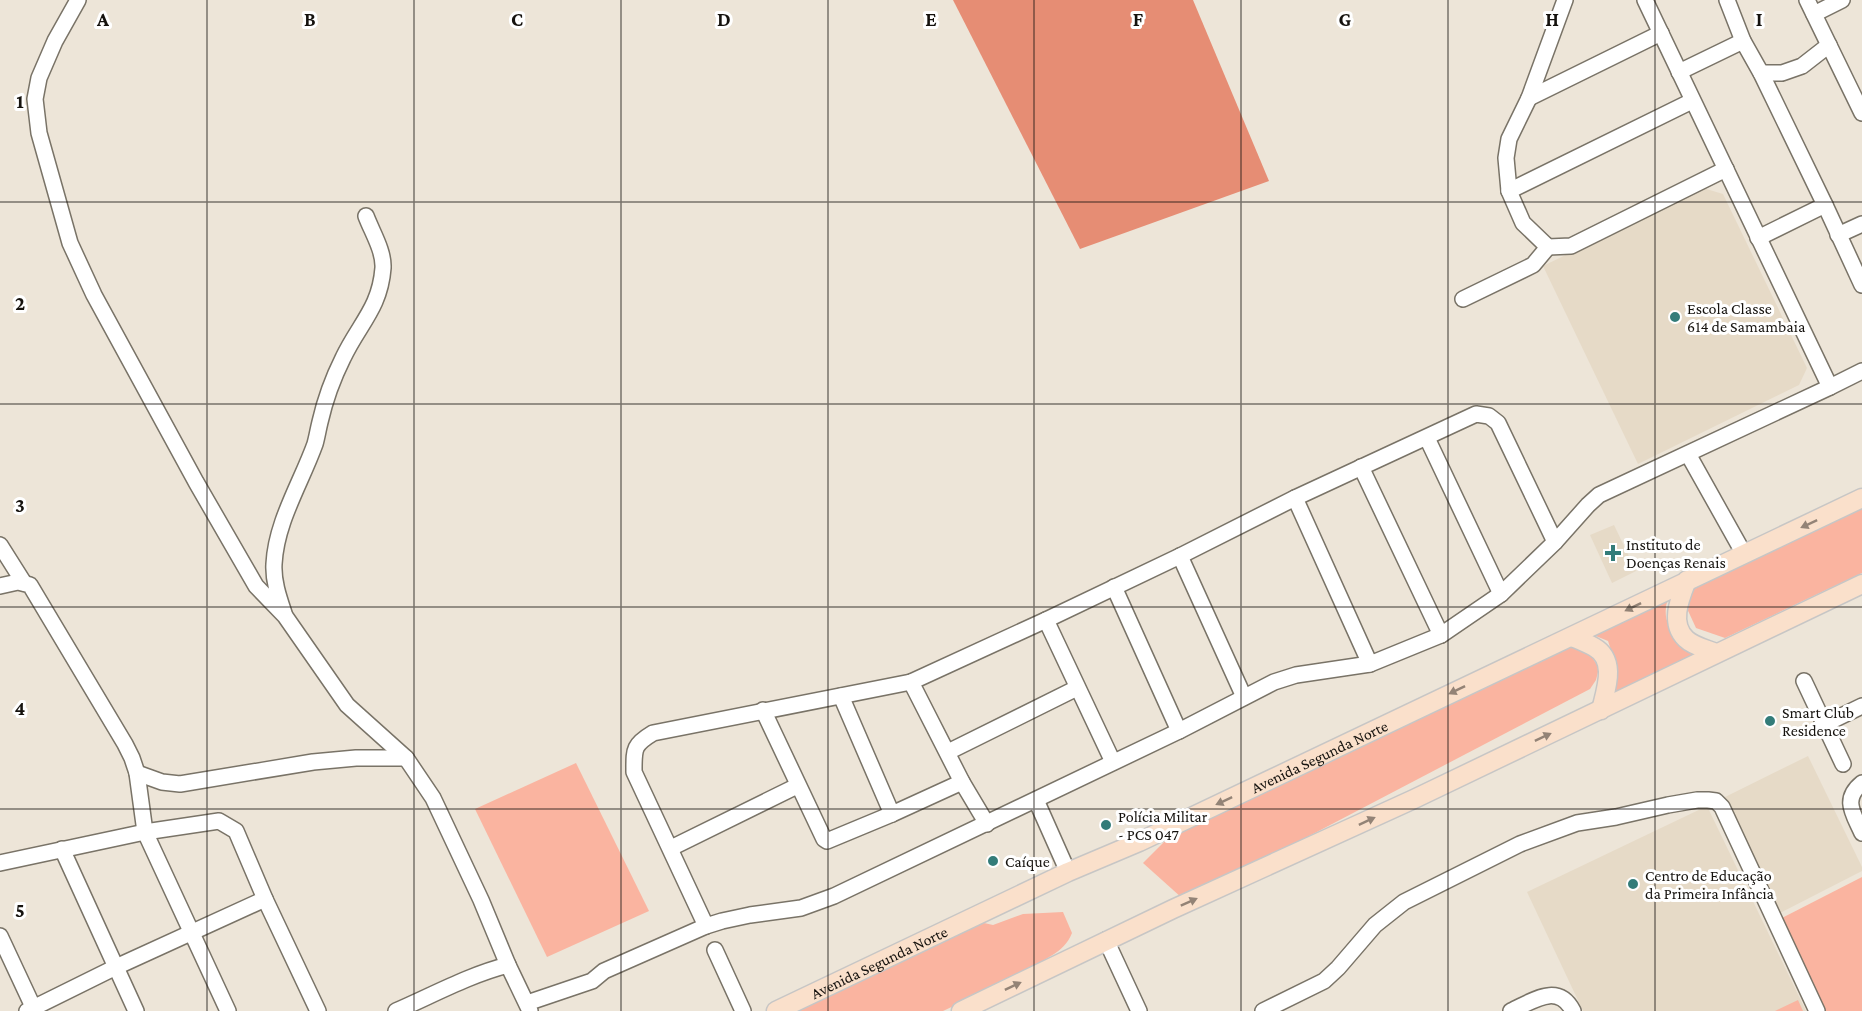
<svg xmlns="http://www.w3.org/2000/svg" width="1862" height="1011" font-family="'Crimson Pro',serif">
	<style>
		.built { fill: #e6dac7 }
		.green { fill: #fab4a0 }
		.forest { fill: #e68d74 }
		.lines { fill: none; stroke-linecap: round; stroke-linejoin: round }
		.minor-casing { stroke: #797367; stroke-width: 18 }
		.major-casing { stroke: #c7c6c5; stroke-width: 21 }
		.minor { stroke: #fff; stroke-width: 15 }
		.major { stroke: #fae0cb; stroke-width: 18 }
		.oneway { fill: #938376 }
		.grid { fill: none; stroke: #15120e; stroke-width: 1.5; stroke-opacity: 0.55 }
		.poi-dot { fill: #337c79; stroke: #fff; stroke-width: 2 }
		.labels { text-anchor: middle; stroke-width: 6; stroke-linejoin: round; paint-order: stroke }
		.poi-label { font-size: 16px; fill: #15120e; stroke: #fff; text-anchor: start }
		.street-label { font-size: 16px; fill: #15120e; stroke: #fff }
		.grid-label { font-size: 20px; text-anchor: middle; font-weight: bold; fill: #15120e; stroke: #fff; stroke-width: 6; stroke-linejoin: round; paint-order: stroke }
	</style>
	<rect width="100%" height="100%" fill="#ede5d8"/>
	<g class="built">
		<path d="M 1703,188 L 1723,194 L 1807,368 L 1799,385 L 1638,464 L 1543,266 Z"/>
		<path d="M 1614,525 L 1636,571 L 1612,583 L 1590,535 Z"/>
		<path d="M 1808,756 L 1862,867 L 1862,871 L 1778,914 L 1723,798 Z"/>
		<path d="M 1707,806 L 1806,1011 L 1583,1011 L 1527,892 Z"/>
	</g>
	<g class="green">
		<path d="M 1862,504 L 1862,573 L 1725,638 L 1696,628 L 1684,602 L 1697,581 Z"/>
		<path d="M 1672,593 C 1670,597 1666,603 1666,607 C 1663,630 1682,642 1697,654 L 1612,695 L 1618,671 L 1608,641 L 1591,634 Z"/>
		<path d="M 1577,647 L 1588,651 L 1599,668 L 1596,680 L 1590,689 L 1246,869 L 1182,898 L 1143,863 L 1177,829 L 1569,648 Z"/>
		<path d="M 576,763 L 649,911 L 547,957 L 475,809 Z"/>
		<path d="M 1862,877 L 1862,1011 L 1813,1011 L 1770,924 Z"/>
		<path d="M 1063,912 L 1072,933 C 1063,955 1044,957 1028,971 L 943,1011 L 786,1011 L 975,921 L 993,925 L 1023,914 Z"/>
		<path d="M 1798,1000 L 1803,1011 L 1775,1011 Z"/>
	</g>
	<path class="forest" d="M 953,0 L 1193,0 L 1269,181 L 1080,249 Z"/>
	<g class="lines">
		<defs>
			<g id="minor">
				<path d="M 78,0 L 55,41 L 39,78 L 35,99 L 39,133 L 70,243 L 94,295 L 196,482 L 256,586 L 285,616 L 347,705 L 406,758 L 433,798 L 481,900 L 508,965 L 530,1011"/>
				<path d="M 1565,0 L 1529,98 L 1509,139 L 1506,158 L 1509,191 L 1523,223 L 1548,247 L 1571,246 L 1726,169"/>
				<path d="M 1727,0 L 1743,41 L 1761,73 L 1825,205 L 1862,285"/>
				<path d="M 1807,0 L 1862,113"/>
				<path d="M 1814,14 L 1842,0"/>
				<path d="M 1679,72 L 1743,41"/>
				<path d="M 1761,73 L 1782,73 L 1802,66 L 1829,45"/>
				<path d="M 1529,98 L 1661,33"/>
				<path d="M 1509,191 L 1692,101"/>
				<path d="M 1838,235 L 1862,224"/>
				<path d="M 1758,238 L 1825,205"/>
				<path d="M 1463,299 L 1533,265 L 1548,247"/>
				<path d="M 1830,387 L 1862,371"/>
				<path d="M 1427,438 L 1501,594"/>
				<path d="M 1688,454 L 1744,554"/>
				<path d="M 1361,467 L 1441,635"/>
				<path d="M 1295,498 L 1370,664"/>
				<path d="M 0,545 L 24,583"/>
				<path d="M 1180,556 L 1244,697"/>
				<path d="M 0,586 L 18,582 L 30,585 L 125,744 L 132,758 L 137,773 L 145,832 L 228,1011"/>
				<path d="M 1114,587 L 1179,731"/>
				<path d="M 284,613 C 279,598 273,581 274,564 C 276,522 301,483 315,444 C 317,437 318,430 320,422 C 325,400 333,378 343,358 C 359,324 380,308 383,268 C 384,251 372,232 366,216"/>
				<path d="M 1046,620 L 1113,762"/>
				<path d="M 1804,681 L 1843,764"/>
				<path d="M 911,682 L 962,782 L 987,824"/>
				<path d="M 841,696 L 892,814"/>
				<path d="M 763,710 L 824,839 L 827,841 L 892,814 L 962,782"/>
				<path d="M 1825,724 L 1862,706"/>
				<path d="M 948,752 L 1077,688"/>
				<path d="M 137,773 L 162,782 L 180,784 L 313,762 L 356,758 L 406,758"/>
				<path d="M 1862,783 C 1842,799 1853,813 1862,833"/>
				<path d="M 1036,800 L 1068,872"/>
				<path d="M 671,848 L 797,786"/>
				<path d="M 62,849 L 136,1011"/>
				<path d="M 0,863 L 145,832 L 219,821 L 236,831 L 265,899 L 318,1011"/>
				<path d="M 706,926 L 634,772 C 634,749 633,745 653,733 L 911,682 L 1046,620 L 1180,556 L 1295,498 L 1476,414 L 1489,416 L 1498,423 L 1555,542"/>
				<path d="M 0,936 L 35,1011"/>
				<path d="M 1106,940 L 1139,1011"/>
				<path d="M 715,950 L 743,1011"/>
				<path d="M 527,1003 L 592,981 L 604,971 L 706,926 L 722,921 L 750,915 L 801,908 L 834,896 L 1179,731 L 1274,682 L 1296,675 L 1370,664 L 1441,635 L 1501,594 L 1555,542 L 1588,505 L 1599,495 L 1830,387 L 1645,0"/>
				<path d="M 27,1011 L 116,967 L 265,899"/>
				<path d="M 396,1011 C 433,995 469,975 508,965"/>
				<path d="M 1263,1011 L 1324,981 L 1338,968 L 1375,925 L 1404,902 L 1520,844 L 1577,823 L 1616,817 L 1668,805 L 1697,800 L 1708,800 L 1716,801 L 1722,807 L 1817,1011"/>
				<path d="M 1511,1011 C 1533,1001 1558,982 1573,1011"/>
			</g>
			<g id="major">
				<path d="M 1687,580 C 1680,598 1669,623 1686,639 C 1693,646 1706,649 1716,653"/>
				<path d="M 1572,637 C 1579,640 1587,643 1594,647 C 1617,660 1606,689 1601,710"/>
				<path id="s1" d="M 776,1011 L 1068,872 L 1139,842 L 1862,498"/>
				<path d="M 961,1011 L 1173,909 L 1414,799 L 1862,584"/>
			</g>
		</defs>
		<use href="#minor" class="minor-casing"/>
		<use href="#major" class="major-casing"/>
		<use href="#minor" class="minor"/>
		<use href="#major" class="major"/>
	</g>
	<defs><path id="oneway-solid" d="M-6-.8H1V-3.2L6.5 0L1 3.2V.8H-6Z" transform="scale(1.5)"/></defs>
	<g class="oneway">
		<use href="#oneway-solid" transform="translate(1809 524) rotate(155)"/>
		<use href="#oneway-solid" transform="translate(1633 607) rotate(154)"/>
		<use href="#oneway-solid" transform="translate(1457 690) rotate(154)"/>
		<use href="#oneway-solid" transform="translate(1543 737) rotate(-25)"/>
		<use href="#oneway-solid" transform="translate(1224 801) rotate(155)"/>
		<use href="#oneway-solid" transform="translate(1367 821) rotate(-25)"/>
		<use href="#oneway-solid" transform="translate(1189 902) rotate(-24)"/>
		<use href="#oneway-solid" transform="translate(1013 986) rotate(-25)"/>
	</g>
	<path class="grid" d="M 207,0 L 207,1011M 414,0 L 414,1011M 621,0 L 621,1011M 828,0 L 828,1011M 1034,0 L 1034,1011M 1241,0 L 1241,1011M 1448,0 L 1448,1011M 1655,0 L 1655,1011M 0,202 L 1862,202M 0,404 L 1862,404M 0,607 L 1862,607M 0,809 L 1862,809"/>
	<g class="poi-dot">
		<circle cx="1675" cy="317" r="6"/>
		<path d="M1610 544h6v6h6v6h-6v6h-6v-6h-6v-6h6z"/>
		<circle cx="1770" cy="721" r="6"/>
		<circle cx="1106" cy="825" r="6"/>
		<circle cx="993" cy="861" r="6"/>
		<circle cx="1633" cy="884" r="6"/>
	</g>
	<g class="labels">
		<g class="poi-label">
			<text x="1687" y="314">Escola Classe<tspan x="1687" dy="18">614 de Samambaia</tspan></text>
			<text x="1626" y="550">Instituto de<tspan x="1626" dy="18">Doenças Renais</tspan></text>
			<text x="1782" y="718">Smart Club<tspan x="1782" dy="18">Residence</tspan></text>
			<text x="1118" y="822">Polícia Militar<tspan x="1118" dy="18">- PCS 047</tspan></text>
			<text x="1005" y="867">Caíque</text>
			<text x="1645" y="881">Centro de Educação<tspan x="1645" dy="18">da Primeira Infância</tspan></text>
		</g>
		<g class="street-label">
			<text dy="6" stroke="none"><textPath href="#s1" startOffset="600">Avenida Segunda Norte</textPath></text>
			<text dy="6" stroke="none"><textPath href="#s1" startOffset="114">Avenida Segunda Norte</textPath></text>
		</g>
	</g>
	<g class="grid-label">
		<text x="103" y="26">A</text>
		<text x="310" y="26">B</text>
		<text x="517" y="26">C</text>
		<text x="724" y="26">D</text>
		<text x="931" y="26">E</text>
		<text x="1138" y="26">F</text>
		<text x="1345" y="26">G</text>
		<text x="1552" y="26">H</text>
		<text x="1759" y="26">I</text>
		<text x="20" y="108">1</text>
		<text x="20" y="310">2</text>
		<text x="20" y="512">3</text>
		<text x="20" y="715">4</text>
		<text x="20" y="917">5</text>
	</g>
</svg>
